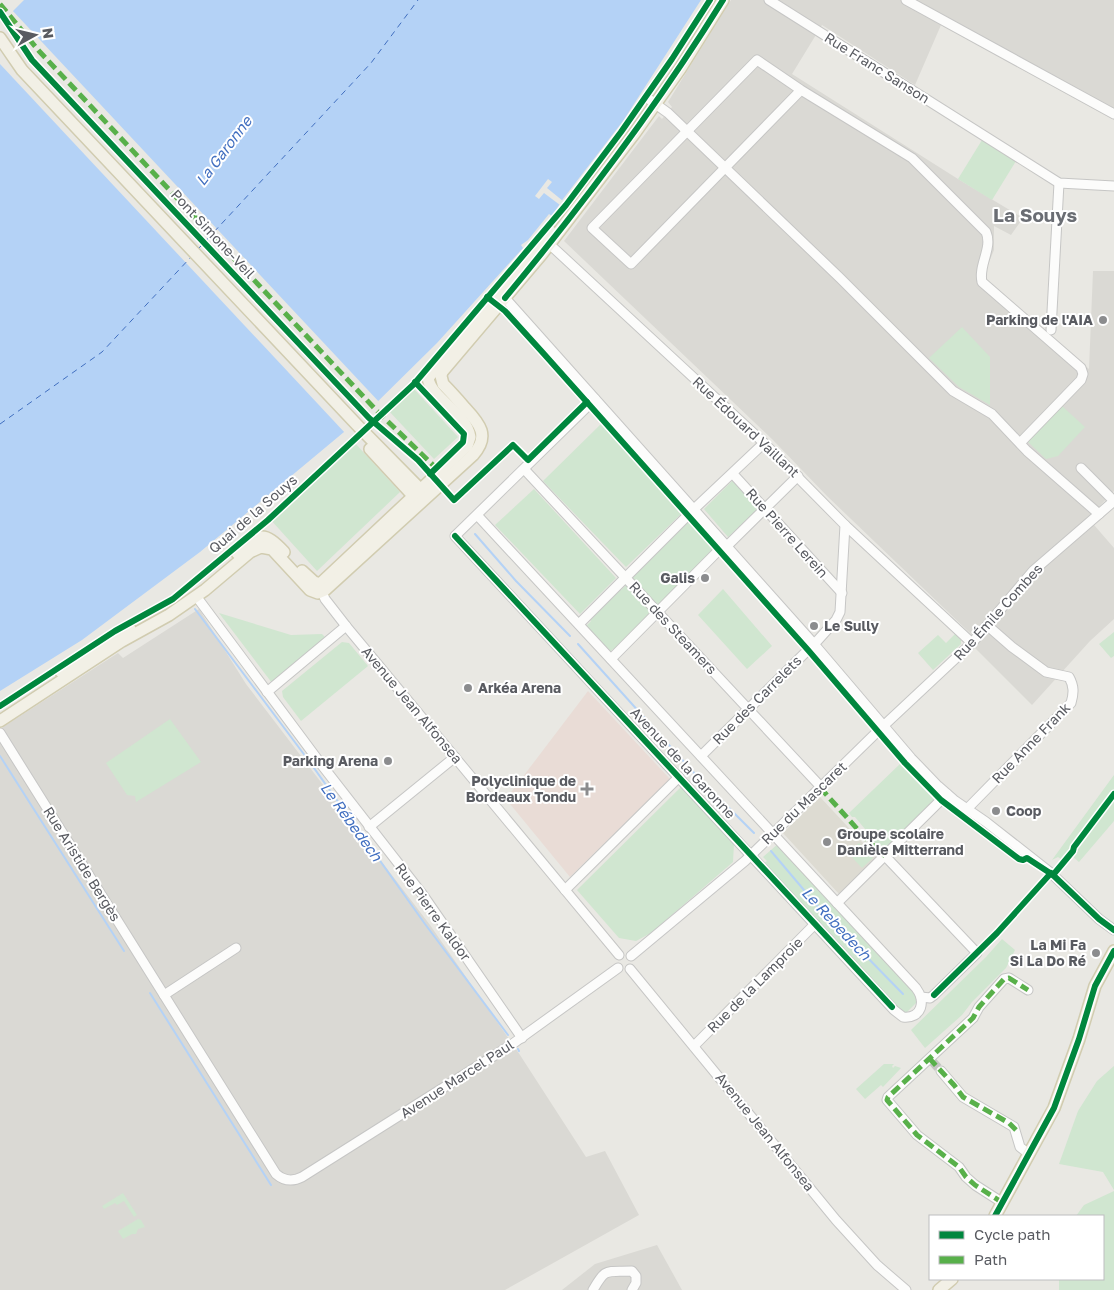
<svg xmlns="http://www.w3.org/2000/svg" width="1114" height="1290" font-family="'Golos Text',sans-serif">
	<style>
		.industrial { fill: #dad9d4 }
		.education { fill: #dddbd2 }
		.medical { fill: #e9dcd6 }
		.green { fill: #d0e6d0 }
		.water { fill: #b4d2f6 }
		.pier { fill: #e9e8e3 }
		.lines { fill: none; stroke-linecap: round; stroke-linejoin: round }
		.stream { stroke: #b4d2f6; stroke-width: 2 }
		.ferry { stroke: #416fc0; stroke-width: 1; stroke-dasharray: 6 5; stroke-linecap: butt }
		.minor-tunnel { stroke: #c5c5c2; stroke-width: 9; stroke-dasharray: 9 4.5; stroke-linecap: butt }
		.minor-casing { stroke: #c6c6c5; stroke-width: 11 }
		.major-casing { stroke: #d1ccb0; stroke-width: 14 }
		.minor { stroke: #fcfcfb; stroke-width: 9 }
		.major { stroke: #f2f0e6; stroke-width: 11 }
		.quiet { stroke: #58b04a; stroke-width: 5; stroke-dasharray: 10 5; stroke-linecap: butt }
		.cycleway-casing { stroke: #fff; stroke-width: 9 }
		.cycleway { stroke: #00873e; stroke-width: 6 }
		.poi-dot { fill: #8b8c8e; stroke: #fff; stroke-width: 2 }
		.labels { text-anchor: middle; stroke-width: 4; stroke-linejoin: round; paint-order: stroke }
		.street-label { font-size: 14px; fill: #595b61; stroke: #fff }
		.poi-label { font-size: 14px; font-weight: bold; fill: #595b61; stroke: #fff; text-anchor: end }
		.water-label { font-size: 15px; font-style: italic; fill: #416fc0; stroke: #fff }
		.district-label { font-size: 19px; font-weight: bold; fill: #6a6d73; stroke: #fff }
	</style>
	<rect width="100%" height="100%" fill="#e9e8e3"/>
	<g class="industrial">
		<path d="M 731,0 L 1114,0 L 1114,120 L 941,25 L 915,85 L 822,25 L 792,74 L 958,179 L 1023,218 L 1011,235 L 994,226 L 994,250 L 983,277 L 1089,369 L 1093,271 L 1114,271 L 1114,491 L 1088,518 L 1114,548 L 1114,619 L 1090,641 L 1032,705 L 975,648 L 971,634 L 827,496 L 773,440 L 564,241 L 659,116 L 662,119 L 672,107 L 668,102 Z"/>
		<path d="M 199,609 L 246,684 L 430,925 L 520,1055 L 586,1157 L 605,1151 L 639,1215 L 505,1290 L 0,1290 L 0,729 L 118,653 L 123,658 Z"/>
		<path d="M 657,1245 L 682,1290 L 562,1290 L 595,1264 Z"/>
	</g>
	<path class="education" d="M 820,797 L 876,857 L 839,894 L 783,833 Z"/>
	<path class="medical" d="M 588,691 L 670,779 L 570,877 L 506,799 Z"/>
	<g class="green">
		<path d="M 982,140 L 1016,161 L 992,200 L 958,179 Z"/>
		<path d="M 962,327 L 990,357 L 990,405 L 959,387 L 929,358 Z"/>
		<path d="M 413,388 L 458,437 L 434,459 L 388,410 Z"/>
		<path d="M 1062,406 L 1085,427 L 1058,456 L 1046,459 L 1027,441 Z"/>
		<path d="M 602,423 L 681,514 L 626,567 L 543,481 Z"/>
		<path d="M 354,442 L 400,492 L 317,571 L 270,519 Z"/>
		<path d="M 734,479 L 759,508 L 728,537 L 704,509 Z"/>
		<path d="M 534,489 L 616,578 L 580,614 L 495,525 Z"/>
		<path d="M 693,516 L 718,542 L 720,546 L 658,607 L 632,580 L 631,576 Z"/>
		<path d="M 627,584 L 652,611 L 648,614 L 650,617 L 616,651 L 613,649 L 609,653 L 585,627 L 591,621 L 588,618 L 619,587 L 621,590 Z"/>
		<path d="M 723,589 L 772,646 L 747,669 L 698,615 Z"/>
		<path d="M 219,613 L 291,635 L 322,634 L 326,638 L 272,683 Z"/>
		<path d="M 1114,632 L 1114,656 L 1111,658 L 1099,644 Z"/>
		<path d="M 955,634 L 961,640 L 961,644 L 933,670 L 918,653 L 938,635 L 946,643 Z"/>
		<path d="M 342,642 L 349,643 L 368,666 L 301,721 L 283,697 L 282,691 Z"/>
		<path d="M 170,719 L 201,762 L 136,802 L 135,796 L 127,795 L 106,763 Z"/>
		<path d="M 900,764 L 935,799 L 884,850 L 872,840 L 870,835 L 855,817 L 852,817 L 849,813 Z"/>
		<path d="M 1114,775 L 1114,821 L 1079,862 L 1072,856 L 1057,871 L 1064,861 L 1058,857 L 1052,860 Z"/>
		<path d="M 681,787 L 734,844 L 733,862 L 651,933 L 636,941 L 619,938 L 577,890 Z"/>
		<path d="M 779,843 L 908,982 L 919,1000 L 905,1014 L 900,1012 L 822,926 L 763,864 L 767,861 L 763,857 Z"/>
		<path d="M 859,843 L 873,858 L 862,868 L 848,853 Z"/>
		<path d="M 1002,939 L 1015,950 L 1006,968 L 972,1002 L 962,1015 L 925,1048 L 911,1030 L 986,957 Z"/>
		<path d="M 884,1064 L 894,1064 L 892,1066 L 893,1068 L 895,1066 L 901,1068 L 883,1087 L 881,1085 L 865,1099 L 856,1089 Z"/>
		<path d="M 1114,1066 L 1114,1190 L 1103,1172 L 1059,1164 L 1078,1111 L 1097,1081 Z"/>
		<path d="M 1114,1191 L 1114,1290 L 1059,1290 L 1059,1279 L 1103,1279 L 1103,1216 L 1076,1216 L 1084,1205 Z"/>
		<path d="M 123,1193 L 137,1215 L 134,1217 L 124,1201 L 117,1205 L 115,1203 L 104,1209 L 102,1206 Z"/>
		<path d="M 138,1219 L 141,1220 L 145,1227 L 138,1229 L 136,1234 L 132,1234 L 123,1239 L 118,1231 Z"/>
	</g>
	<path class="water" d="M 24,0 L 701,0 L 623,121 L 563,199 L 552,216 L 549,214 L 528,240 L 521,245 L 523,248 L 437,343 L 362,417 L 200,552 L 82,640 L 0,691 L 0,24 Z"/>
	<g class="pier">
		<path d="M 11,9 L 381,404 L 364,419 L 346,434 L 0,64 L 0,21 Z"/>
		<path d="M 548,179 L 552,182 L 547,188 L 563,201 L 560,205 L 544,193 L 539,199 L 535,196 Z"/>
	</g>
	<g class="lines">
		<g class="stream">
			<path d="M 475,534 L 516,581 L 570,636"/>
			<path d="M 195,609 L 309,761 L 425,924 L 508,1035"/>
			<path d="M 578,644 L 695,774 L 754,833"/>
			<path d="M 0,756 L 124,951"/>
			<path d="M 771,851 L 820,909 L 903,994"/>
			<path d="M 150,993 L 271,1185"/>
			<path d="M 518,1049 L 519,1051"/>
		</g>
		<g class="ferry">
			<path d="M 199,248 L 371,63 L 418,0"/>
			<path d="M 0,424 L 102,352 L 191,257"/>
		</g>
		<path class="minor-tunnel" d="M 932,1061 L 941,1071"/>
		<defs>
			<g id="minor">
				<path d="M 769,0 L 1059,183 L 1114,186"/>
				<path d="M 906,0 L 1114,114"/>
				<path d="M 801,90 L 631,264 L 592,228 L 757,60 L 801,90 L 912,158 L 986,232 C 993,248 978,265 982,282 L 1081,368 L 1083,374 L 1081,380 L 1020,443"/>
				<path d="M 650,100 L 668,113 L 840,278 L 953,391 L 992,414 L 1027,451 L 1099,514"/>
				<path d="M 545,240 L 764,443 L 845,525 L 840,612 L 836,620 L 818,640 L 701,756"/>
				<path d="M 505,298 L 814,644 L 911,758 L 938,786 L 954,800 L 986,822 L 1051,873 L 1099,919 L 1114,930"/>
				<path d="M 1051,330 L 1059,183"/>
				<path d="M 1081,468 L 1114,501"/>
				<path d="M 524,469 L 821,787"/>
				<path d="M 733,474 L 842,593"/>
				<path d="M 477,515 L 916,988 C 926,1001 922,1019 903,1017 L 894,1010 L 455,536 L 595,399"/>
				<path d="M 845,525 L 972,643"/>
				<path d="M 320,587 L 325,599 L 346,626 L 619,955"/>
				<path d="M 196,596 L 321,764 L 423,895 L 522,1038"/>
				<path d="M 579,624 L 693,510 L 764,443"/>
				<path d="M 611,659 L 719,550 L 729,544 L 798,476"/>
				<path d="M 267,692 L 346,626"/>
				<path d="M 0,733 L 276,1174 C 284,1181 292,1182 302,1177 L 511,1045 L 618,968"/>
				<path d="M 967,809 L 1071,703 C 1074,693 1074,686 1069,677 L 1046,672 L 1012,647 L 988,626"/>
				<path d="M 369,827 L 455,757"/>
				<path d="M 885,856 L 977,953 L 934,995 L 930,998 L 921,997"/>
				<path d="M 565,890 L 679,777"/>
				<path d="M 837,903 L 947,794"/>
				<path d="M 631,956 L 745,861 L 878,731 L 972,643 L 1033,571 L 1114,501"/>
				<path d="M 630,969 L 836,1220 L 877,1265 L 906,1290"/>
				<path d="M 164,995 L 236,948"/>
				<path d="M 694,1046 L 815,924"/>
				<path d="M 941,1071 L 963,1097 L 1014,1127 L 1020,1147 L 1029,1154"/>
				<path d="M 1003,1203 L 975,1185 L 966,1177 L 959,1167 L 917,1135 L 887,1100 L 888,1097 L 973,1018 L 979,1007 L 1004,979 L 1009,978 L 1028,990"/>
				<path d="M 593,1290 C 606,1267 606,1272 632,1271 L 636,1276 L 636,1283 L 632,1290"/>
			</g>
			<g id="major">
				<path d="M 0,38 L 22,70 L 359,427 L 425,494"/>
				<path d="M 370,449 L 418,501"/>
				<path d="M 237,553 C 259,535 262,529 284,552"/>
				<path d="M 302,571 L 314,582 L 320,584 L 467,446 L 470,437 C 466,412 431,399 428,378 L 550,231"/>
				<path d="M 61,672 L 109,640 L 130,629"/>
				<path d="M 0,721 L 122,641 L 169,615 L 205,590 L 250,552 L 261,547 L 272,549 L 310,590 L 318,593 L 325,590 L 473,455 C 490,436 480,424 465,408 C 458,400 451,392 443,384 L 441,376 L 442,372 L 541,255 L 634,134 L 680,69 L 723,0"/>
				<path d="M 995,1216 L 1054,1108 L 1079,1039 L 1095,986 L 1114,951"/>
				<path d="M 939,1290 L 952,1279"/>
			</g>
		</defs>
		<use href="#minor" class="minor-casing"/>
		<use href="#major" class="major-casing"/>
		<use href="#minor" class="minor"/>
		<use href="#major" class="major"/>
		<g class="quiet">
			<path d="M 0,4 L 39,51 L 377,411 L 434,466"/>
			<path d="M 821,787 L 825,793 L 868,841 L 885,856"/>
			<path d="M 929,1058 L 954,1085 L 963,1097 L 1009,1123 L 1016,1130"/>
			<path d="M 1003,1203 L 975,1185 L 966,1177 L 959,1167 L 917,1135 L 887,1100 L 888,1097 L 973,1018 L 979,1007 L 1004,979 L 1009,978 L 1028,990"/>
		</g>
		<defs>
			<g id="cycleway">
				<path d="M 0,12 L 32,60 L 369,418 L 418,460 L 454,500 L 513,445 L 528,460 L 587,402"/>
				<path d="M 487,297 L 505,311 L 544,354 L 808,650 L 905,763 L 941,800 L 1019,859 L 1023,860 L 1027,858 L 1053,875 L 1099,919 L 1114,930"/>
				<path d="M 505,298 C 584,203 658,105 723,0"/>
				<path d="M 415,382 L 464,434 L 463,442 L 430,474"/>
				<path d="M 455,536 L 892,1007"/>
				<path d="M 0,706 L 115,631 L 173,599 L 268,520 L 414,384 L 566,205 L 621,132 L 672,59 L 710,0"/>
				<path d="M 1053,875 L 1073,851 L 1074,847 L 1114,794"/>
				<path d="M 934,995 L 997,933 L 1051,873"/>
				<path d="M 995,1216 L 1054,1108 L 1079,1039 L 1095,986 L 1114,951"/>
			</g>
		</defs>
		<use href="#cycleway" class="cycleway-casing"/>
		<use href="#cycleway" class="cycleway"/>
	</g>
	<g class="poi-dot">
		<circle cx="1103" cy="320" r="5"/>
		<circle cx="705" cy="578" r="5"/>
		<circle cx="814" cy="626" r="5"/>
		<circle cx="468" cy="688" r="5"/>
		<circle cx="388" cy="761" r="5"/>
		<path d="M584.5 781.5h5v5h5v5h-5v5h-5v-5h-5v-5h5z"/>
		<circle cx="996" cy="811" r="5"/>
		<circle cx="827" cy="842" r="5"/>
		<circle cx="1096" cy="953" r="5"/>
	</g>
	<g class="labels">
		<g class="street-label">
			<text transform="translate(877 68) rotate(32)" y="5">Rue Franc Sanson</text>
			<text transform="translate(213 234) rotate(47)" y="5">Pont Simone-Veil</text>
			<text transform="translate(746 427) rotate(43)" y="5">Rue Édouard Vaillant</text>
			<text transform="translate(253 514) rotate(-41)" y="5">Quai de la Souys</text>
			<text transform="translate(787 533) rotate(48)" y="5">Rue Pierre Lerein</text>
			<text transform="translate(998 612) rotate(-48)" y="5">Rue Émile Combes</text>
			<text transform="translate(673 628) rotate(47)" y="5">Rue des Steamers</text>
			<text transform="translate(757 700) rotate(-45)" y="5">Rue des Carrelets</text>
			<text transform="translate(412 705) rotate(50)" y="5">Avenue Jean Alfonsea</text>
			<text transform="translate(1031 743) rotate(-46)" y="5">Rue Anne Frank</text>
			<text transform="translate(683 763) rotate(47)" y="5">Avenue de la Garonne</text>
			<text transform="translate(804 803) rotate(-44)" y="5">Rue du Mascaret</text>
			<text transform="translate(82 864) rotate(58)" y="5">Rue Aristide Bergès</text>
			<text transform="translate(433 912) rotate(54)" y="5">Rue Pierre Kaldor</text>
			<text transform="translate(755 985) rotate(-45)" y="5">Rue de la Lamproie</text>
			<text transform="translate(457 1079) rotate(-33)" y="5">Avenue Marcel Paul</text>
			<text transform="translate(765 1132) rotate(51)" y="5">Avenue Jean Alfonsea</text>
		</g>
		<g class="poi-label">
			<text x="1093" y="325">Parking de l'AIA</text>
			<text x="695" y="583">Galis</text>
			<text x="824" y="631" text-anchor="start">Le Sully</text>
			<text x="478" y="693" text-anchor="start">Arkéa Arena</text>
			<text x="378" y="766">Parking Arena</text>
			<text x="576" y="786">Polyclinique de<tspan x="576" dy="16">Bordeaux Tondu</tspan></text>
			<text x="1006" y="816" text-anchor="start">Coop</text>
			<text x="837" y="839" text-anchor="start">Groupe scolaire<tspan x="837" dy="16">Danièle Mitterrand</tspan></text>
			<text x="1086" y="950">La Mi Fa<tspan x="1086" dy="16">Si La Do Ré</tspan></text>
		</g>
		<g class="water-label">
			<text transform="translate(224 151) rotate(-53)" y="5">La Garonne</text>
			<text transform="translate(351 822) rotate(54)" y="5">Le Rébedech</text>
			<text transform="translate(836 924) rotate(47)" y="5">Le Rebedech</text>
		</g>
		<g class="district-label">
			<text x="1035" y="222">La Souys</text>
		</g>
	</g>
	<rect x="929" y="1215" width="175" height="65" fill="#ffffff" stroke="#bdbdc0"/>
	<rect x="939" y="1231" width="25" height="8" fill="#00873e" stroke="#bdbdc0"/>
	<text x="974" y="1240" font-size="15" fill="#595b61">Cycle path</text>
	<rect x="939" y="1256" width="25" height="8" fill="#58b04a" stroke="#bdbdc0"/>
	<text x="974" y="1265" font-size="15" fill="#595b61">Path</text>
	<g transform="translate(35 35) rotate(82)" stroke="#ffffff" stroke-width="4" paint-order="stroke">
	<path d="M0-4L9 19L0 12L-9 19Z" fill="#595b61"/>
	<text y="-8" font-size="14" font-weight="bold" text-anchor="middle" fill="#595b61">N</text>
	</g>
</svg>
